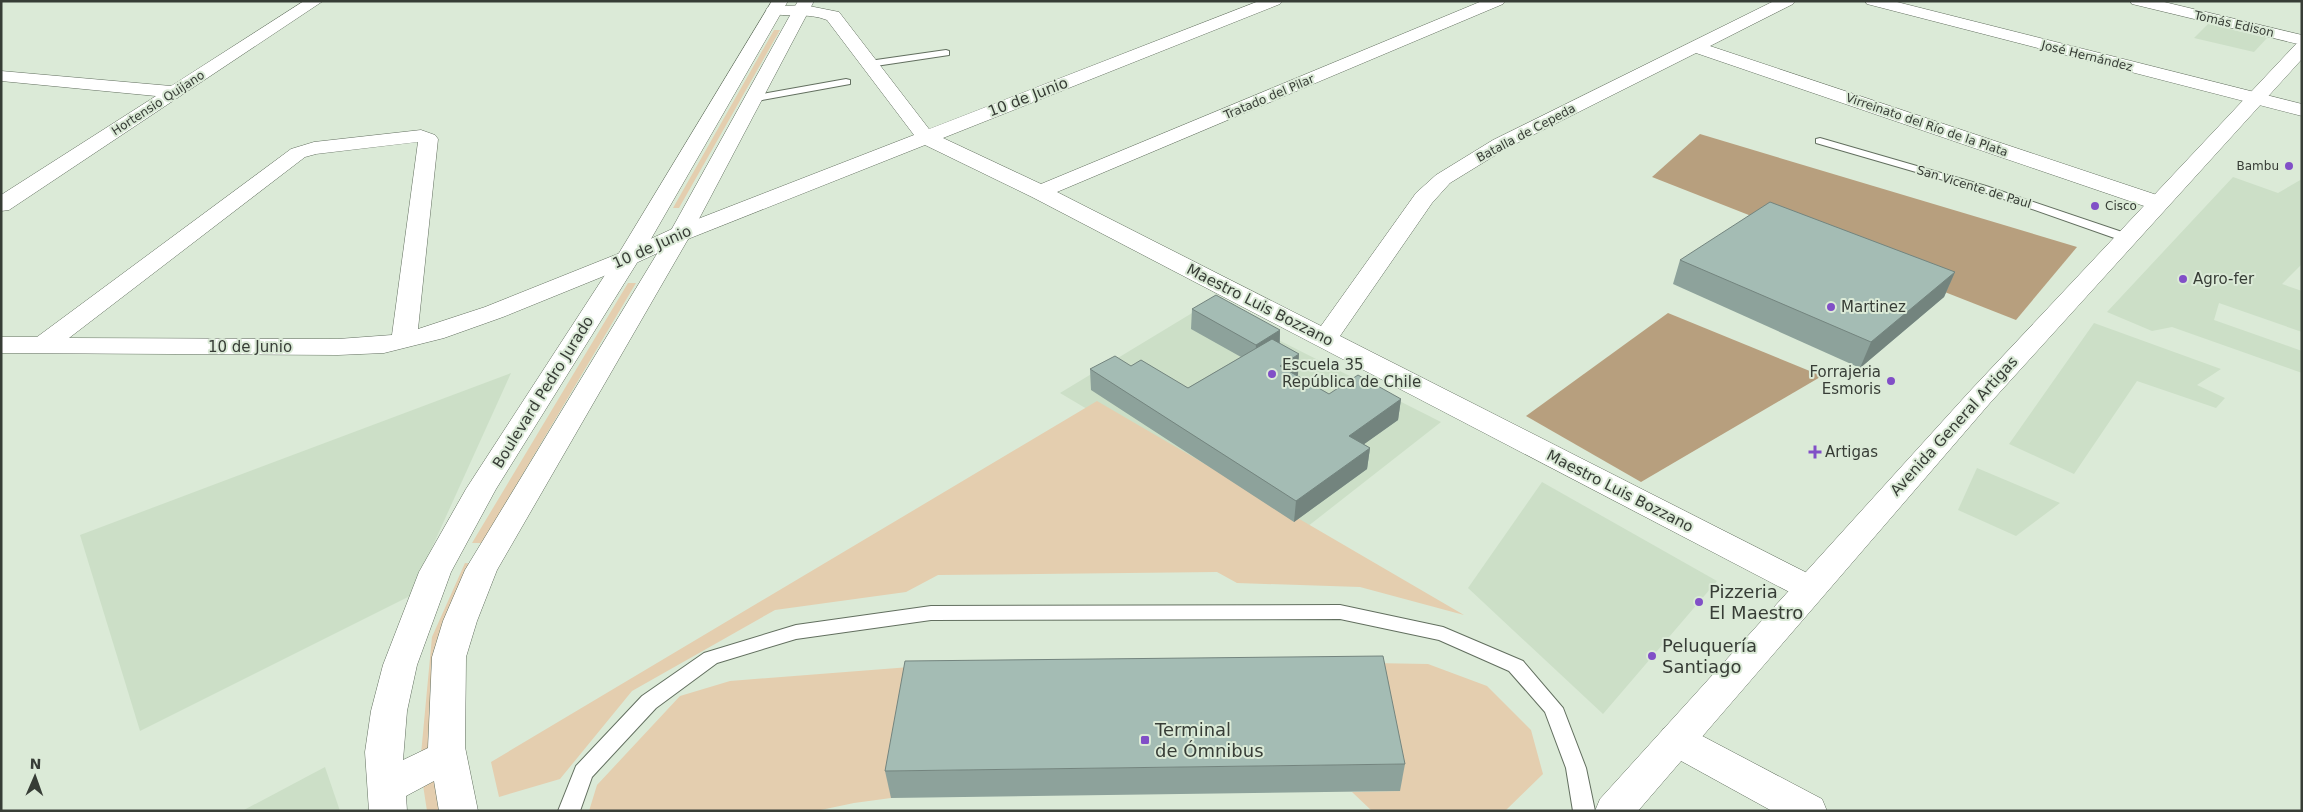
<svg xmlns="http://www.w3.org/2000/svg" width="2303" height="812" font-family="'DejaVu Sans',sans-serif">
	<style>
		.built { fill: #ccdfc7 }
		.green { fill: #e4ceaf }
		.forest { fill: #b79f7e }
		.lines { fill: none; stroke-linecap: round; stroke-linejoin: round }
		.lane-casing { stroke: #626f5f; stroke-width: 2 }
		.street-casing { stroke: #626f5f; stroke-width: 1 }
		.secondary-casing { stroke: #626f5f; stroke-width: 1 }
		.lane { fill: #fff; fill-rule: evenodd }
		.street { fill: #fff; fill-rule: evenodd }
		.secondary { fill: #fff; fill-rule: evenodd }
		.wall { fill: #8da29b }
		.shaded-wall { fill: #73847e }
		.building { fill: #a4bcb4; stroke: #73847e }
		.poi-dot { fill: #814fc7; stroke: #dbead7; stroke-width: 2 }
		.labels { text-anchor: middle; stroke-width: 4; stroke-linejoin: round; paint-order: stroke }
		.far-street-label { font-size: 12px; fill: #373d36; stroke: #dbead7 }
		.far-poi-label { font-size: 12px; fill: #373d36; stroke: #dbead7; text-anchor: end }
		.street-label { font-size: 15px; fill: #373d36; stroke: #dbead7 }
		.poi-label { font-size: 15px; fill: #373d36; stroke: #dbead7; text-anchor: start }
		.near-poi-label { font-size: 18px; fill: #373d36; stroke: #dbead7; text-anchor: start }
	</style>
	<rect width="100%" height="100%" fill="#dbead7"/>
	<g class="built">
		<path d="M 2208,24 L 2267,38 L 2254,52 L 2194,38 Z"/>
		<path d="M 2233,177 L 2278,193 L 2302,179 L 2302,264 L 2282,284 L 2302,291 L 2302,332 L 2219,303 L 2214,320 L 2302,351 L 2302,373 L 2172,327 L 2152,331 L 2107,312 Z"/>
		<path d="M 1207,304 L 1441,422 L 1298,534 L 1060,393 Z"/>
		<path d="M 2094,323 L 2221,369 L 2197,385 L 2225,398 L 2216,408 L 2137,381 L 2074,474 L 2009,444 Z"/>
		<path d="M 511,373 L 410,596 L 140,731 L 80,535 Z"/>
		<path d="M 1977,468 L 2060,503 L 2016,536 L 1958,510 Z"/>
		<path d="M 1542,482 L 1717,581 L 1603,714 L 1468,588 Z"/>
		<path d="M 325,767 L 340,811 L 242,811 Z"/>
	</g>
	<g class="green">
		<path d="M 774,30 L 780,30 L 679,208 L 673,208 Z"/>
		<path d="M 628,283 L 636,283 L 482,543 L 472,543 Z"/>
		<path d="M 1097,401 L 1464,615 L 1360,587 L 1237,583 L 1217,572 L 938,575 L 906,592 L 775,610 L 632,691 L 560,779 L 499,797 L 491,762 Z"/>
		<path d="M 465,563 L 476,564 L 435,746 L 421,754 L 432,637 Z"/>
		<path d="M 1372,663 L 1428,664 L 1487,686 L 1531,730 L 1543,774 L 1505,811 L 1372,811 L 1352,792 L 1400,791 Z"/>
		<path d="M 910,667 L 910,689 L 891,798 L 854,803 L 816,811 L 589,811 L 597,785 L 680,696 L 730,681 Z"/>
		<path d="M 436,779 L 440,811 L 427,811 L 423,785 Z"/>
	</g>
	<g class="forest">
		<path d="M 1700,134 L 2077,247 L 2016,320 L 1652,177 Z"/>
		<path d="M 1668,313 L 1822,376 L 1641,482 L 1526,416 Z"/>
	</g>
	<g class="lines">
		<defs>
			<g id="lane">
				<path d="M 946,50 L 949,51 L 949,55 L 869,67 L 864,64 L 869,61 Z"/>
				<path d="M 846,79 L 850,80 L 850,84 L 751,102 L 746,99 L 751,96 Z"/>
				<path d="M 1820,138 L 1986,186 L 2131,235 L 2133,238 L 2131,241 L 2123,241 L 1978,190 L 1816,143 L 1816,139 Z"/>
				<path d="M 1340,605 L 1443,627 L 1523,661 L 1563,708 L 1586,768 L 1595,811 L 1573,811 L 1566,768 L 1545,712 L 1509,671 L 1439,640 L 1340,619 L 931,620 L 796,639 L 717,663 L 656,708 L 592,777 L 580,811 L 558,811 L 576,766 L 642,696 L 704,653 L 796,625 L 931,606 Z"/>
			</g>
			<g id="street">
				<path d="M 304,1 L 323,1 L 9,210 L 1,211 L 1,195 L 156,96 L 1,81 L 1,71 L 171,86 Z"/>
				<path d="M 1259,1 L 1282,1 L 1280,4 L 943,138 L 1041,184 L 1482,1 L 1505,1 L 1503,4 L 1057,192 L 1321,326 L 1416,193 L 1436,175 L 1493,140 L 1774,1 L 1795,1 L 1793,4 L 1710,46 L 2166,198 L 2169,203 L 2166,208 L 2158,210 L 2150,208 L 1696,53 L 1507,148 L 1450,183 L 1432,203 L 1340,336 L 1821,580 L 1825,588 L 1821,596 L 1809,600 L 1797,596 L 1032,197 L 925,145 L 688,239 L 636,263 L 503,317 L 444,338 L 384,353 L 338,355 L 1,353 L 1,337 L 37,337 L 291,149 L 314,142 L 421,130 L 435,135 L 438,139 L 418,329 L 485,307 L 620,253 L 672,229 L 914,135 L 827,20 C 807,12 788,18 768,13 L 766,10 L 768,7 L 804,5 L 839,12 L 929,129 ZM 418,142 L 392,335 L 338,339 L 69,338 L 305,157 L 316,154 Z"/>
				<path d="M 1865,1 L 1893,1 L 2302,104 L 2302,116 L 1867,4 Z"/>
				<path d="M 2130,1 L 2160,1 L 2302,35 L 2302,45 L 2132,4 Z"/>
				<path d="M 1676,725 L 1689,729 L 1822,799 L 1827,811 L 1772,811 L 1663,751 L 1658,740 L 1663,729 Z"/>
			</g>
			<g id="secondary">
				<path d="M 772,1 L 788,1 L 640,258 L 496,489 L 451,572 L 417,665 L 407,711 L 403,760 L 428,748 L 432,657 L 443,621 L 465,570 L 669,234 L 798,1 L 814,1 L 691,234 L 497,570 L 477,621 L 466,657 L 465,747 L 478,811 L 439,811 L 434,781 L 406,796 L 407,811 L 369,811 L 365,752 L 371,711 L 383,665 L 419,572 L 466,489 L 616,258 Z"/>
				<path d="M 2302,43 L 2302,59 L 1990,403 L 1638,811 L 1595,811 L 1600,799 L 1970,391 L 2296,44 Z"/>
			</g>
		</defs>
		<use href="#lane" class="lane-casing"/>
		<use href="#street" class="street-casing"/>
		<use href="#secondary" class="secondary-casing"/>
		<use href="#lane" class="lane"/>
		<use href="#street" class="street"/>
		<use href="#secondary" class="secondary"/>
	</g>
	<g class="wall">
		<path d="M 1680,260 L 1955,272 L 1944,297 L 1860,368 L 1673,284 Z"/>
		<path d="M 1192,309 L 1280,330 L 1280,343 L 1298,375 L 1297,375 L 1329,394 L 1401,399 L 1398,420 L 1364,444 L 1370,448 L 1367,469 L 1294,522 L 1091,390 L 1090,369 L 1131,366 L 1188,388 L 1241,357 L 1191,329 Z"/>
		<path d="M 1405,764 L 1400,791 L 891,798 L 885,771 Z"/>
	</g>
	<g class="shaded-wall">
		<path d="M 1955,272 L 1944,297 L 1860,368 L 1871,342 Z"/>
		<path d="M 1280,330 L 1279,350 L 1255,365 L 1256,345 Z"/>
		<path d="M 1299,354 L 1298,375 L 1279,386 L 1280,366 Z"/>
		<path d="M 1401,399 L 1398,420 L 1346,457 L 1349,436 Z"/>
		<path d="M 1370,448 L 1367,469 L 1294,522 L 1296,501 Z"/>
	</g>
	<g class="building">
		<path d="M 1770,202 L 1955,272 L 1871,342 L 1680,260 Z"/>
		<path d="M 1216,295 L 1280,330 L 1256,345 L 1192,309 Z"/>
		<path d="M 1272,339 L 1299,354 L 1280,366 L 1329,394 L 1358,375 L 1401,399 L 1349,436 L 1370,448 L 1296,501 L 1090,369 L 1115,356 L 1131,366 L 1141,360 L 1188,388 Z"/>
		<path d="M 1383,656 L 1405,764 L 885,771 L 905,661 Z"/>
	</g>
	<g class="poi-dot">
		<circle cx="2289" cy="166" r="5"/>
		<circle cx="2095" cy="206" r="5"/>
		<circle cx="2183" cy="279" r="5"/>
		<circle cx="1831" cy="307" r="5"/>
		<circle cx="1272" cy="374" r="5"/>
		<circle cx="1891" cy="381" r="5"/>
		<path d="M1812.5 444.5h5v5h5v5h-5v5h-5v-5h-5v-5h5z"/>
		<circle cx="1699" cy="602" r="5"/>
		<circle cx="1652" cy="656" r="5"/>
		<rect x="1140" y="735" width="10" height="10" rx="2.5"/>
	</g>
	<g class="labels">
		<g class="far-street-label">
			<text transform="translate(2234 24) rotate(13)" y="4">Tomás Edison</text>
			<text transform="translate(2087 56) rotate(14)" y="4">José Hernández</text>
			<text transform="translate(1269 97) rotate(-23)" y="4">Tratado del Pilar</text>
			<text transform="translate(158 103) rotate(-33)" y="4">Hortensio Quijano</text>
			<text transform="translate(1927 125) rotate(19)" y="4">Virreinato del Río de la Plata</text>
			<text transform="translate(1526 133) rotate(-28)" y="4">Batalla de Cepeda</text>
			<text transform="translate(1974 187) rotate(17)" y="4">San Vicente de Paul</text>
		</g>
		<g class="far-poi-label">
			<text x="2279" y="170">Bambu</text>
			<text x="2105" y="210" text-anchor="start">Cisco</text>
		</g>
		<g class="street-label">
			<text transform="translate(1028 97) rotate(-21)" y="5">10 de Junio</text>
			<text transform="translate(652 247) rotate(-24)" y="5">10 de Junio</text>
			<text transform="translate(1260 305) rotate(27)" y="5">Maestro Luis Bozzano</text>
			<text x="250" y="352">10 de Junio</text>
			<text transform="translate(543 392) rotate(-58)" y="5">Boulevard Pedro Jurado</text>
			<text transform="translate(1954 426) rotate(-48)" y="5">Avenida General Artigas</text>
			<text transform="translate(1620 491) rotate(27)" y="5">Maestro Luis Bozzano</text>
		</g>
		<g class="poi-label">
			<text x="2193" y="284">Agro-fer</text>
			<text x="1841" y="312">Martinez</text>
			<text x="1282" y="370">Escuela 35<tspan x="1282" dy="17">República de Chile</tspan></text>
			<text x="1881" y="377" text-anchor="end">Forrajeria<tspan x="1881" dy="17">Esmoris</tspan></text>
			<text x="1825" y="457">Artigas</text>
		</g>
		<g class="near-poi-label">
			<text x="1709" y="598">Pizzeria<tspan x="1709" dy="21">El Maestro</tspan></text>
			<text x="1662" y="652">Peluquería<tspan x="1662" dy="21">Santiago</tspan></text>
			<text x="1155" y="736">Terminal<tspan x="1155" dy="21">de Ómnibus</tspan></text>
		</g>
	</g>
	<rect width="2303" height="812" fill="none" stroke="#373d36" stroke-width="5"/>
	<g transform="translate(35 777) rotate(2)" stroke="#dbead7" stroke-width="4" paint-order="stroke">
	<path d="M0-4L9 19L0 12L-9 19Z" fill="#373d36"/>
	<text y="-8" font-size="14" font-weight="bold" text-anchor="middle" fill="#373d36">N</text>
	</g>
</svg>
